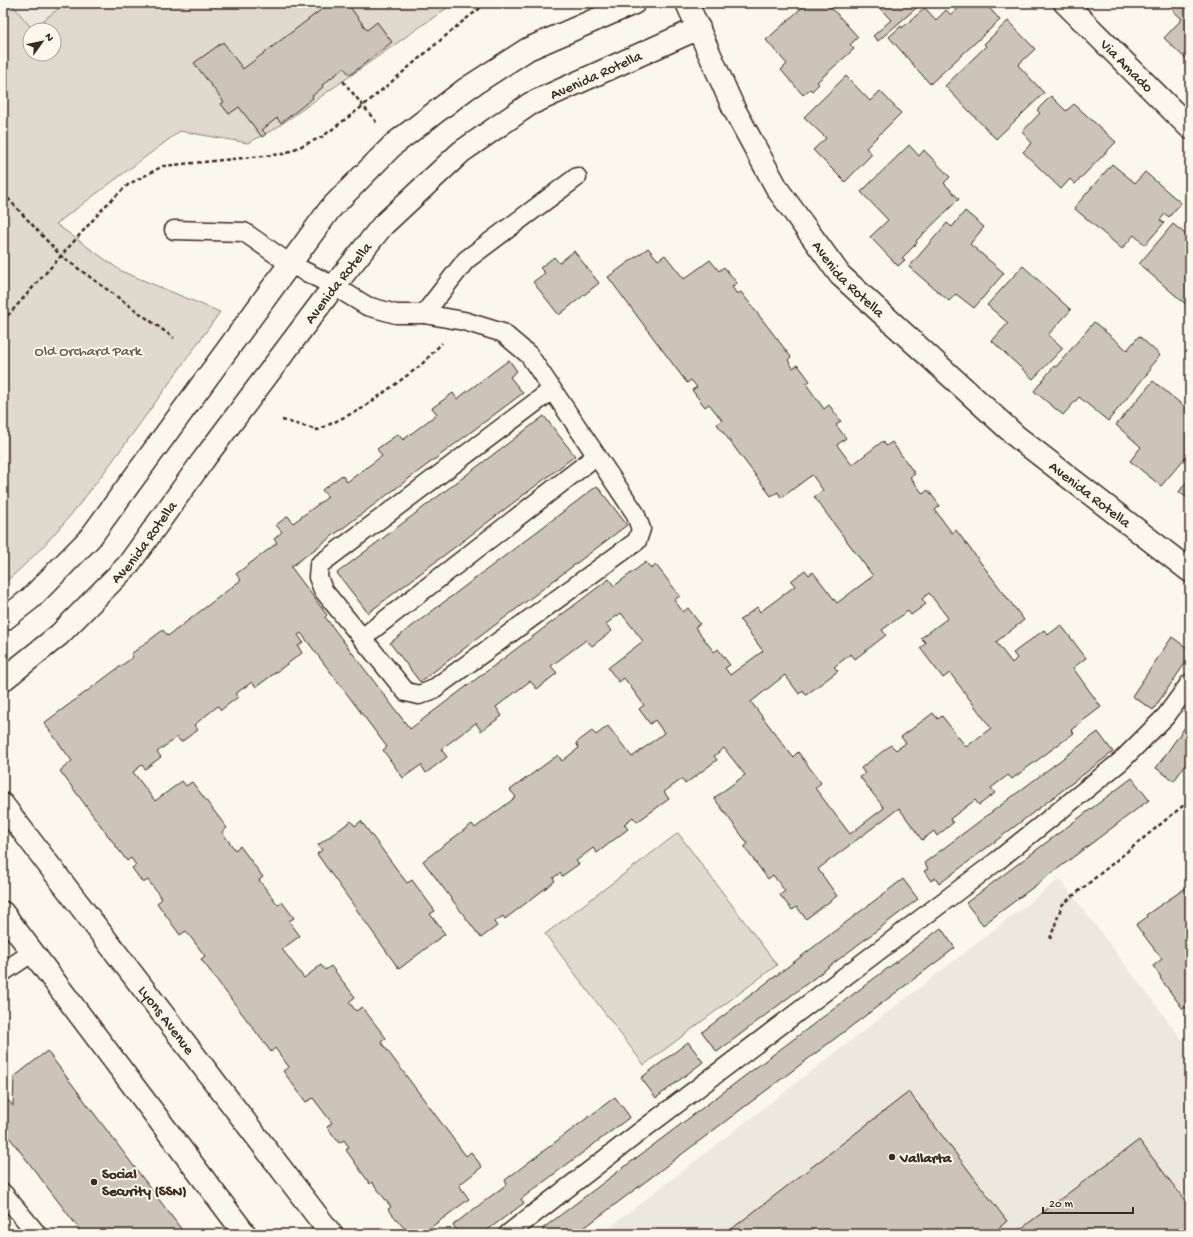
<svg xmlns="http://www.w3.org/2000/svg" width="1193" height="1237" font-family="'Gochi Hand',sans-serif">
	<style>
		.built { fill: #ede8dd }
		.green { fill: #dfd9ce; stroke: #8d8276; fill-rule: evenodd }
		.building { fill: #ccc4b9; stroke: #3b2a1e; fill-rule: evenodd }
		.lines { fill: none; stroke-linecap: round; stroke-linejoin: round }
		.service-casing { stroke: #3b2a1e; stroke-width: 21 }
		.minor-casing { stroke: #3b2a1e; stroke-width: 25 }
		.secondary-casing { stroke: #3b2a1e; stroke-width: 25 }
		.path { stroke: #3b2a1e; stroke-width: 2.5; stroke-dasharray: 4 3; stroke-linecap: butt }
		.service { stroke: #fbf7ec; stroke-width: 18 }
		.minor { stroke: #fbf7ec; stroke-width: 22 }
		.secondary { stroke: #fbf7ec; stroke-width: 22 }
		.poi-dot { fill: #3b2a1e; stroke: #fbf7ec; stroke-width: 1.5 }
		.labels { text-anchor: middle; stroke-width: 4; stroke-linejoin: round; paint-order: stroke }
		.street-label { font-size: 15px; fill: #3b2a1e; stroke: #fbf7ec }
		.park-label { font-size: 15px; fill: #64564a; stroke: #fbf7ec }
		.poi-label { font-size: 15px; font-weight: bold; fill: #3b2a1e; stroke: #fbf7ec; text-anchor: start }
	</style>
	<rect width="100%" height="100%" fill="#fbf7ec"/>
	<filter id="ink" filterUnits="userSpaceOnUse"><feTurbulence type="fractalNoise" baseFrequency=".025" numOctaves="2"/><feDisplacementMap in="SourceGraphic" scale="8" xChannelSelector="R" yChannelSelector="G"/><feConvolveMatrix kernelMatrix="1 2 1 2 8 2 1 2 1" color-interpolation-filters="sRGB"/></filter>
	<g filter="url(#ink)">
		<g class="built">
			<path d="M 11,3 L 66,3 L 32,29 Z"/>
			<path d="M 1060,879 L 1190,1050 L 1190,1234 L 601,1234 Z"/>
		</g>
		<g class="green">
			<path d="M 3,3 L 11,3 L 32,29 L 66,3 L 454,3 L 276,128 L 248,143 L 180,131 L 56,224 L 121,271 L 220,312 C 183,364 146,416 108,467 C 76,510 44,550 3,584 ZM 30,30 L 54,30 L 54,54 L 30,54 Z"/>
			<path d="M 678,833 L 777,965 L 644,1065 L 545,934 Z"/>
		</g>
		<g class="building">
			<path d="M 330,3 L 347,3 L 367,30 L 377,22 L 392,42 L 350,75 L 344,68 L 322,85 L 323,87 L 312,96 L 313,98 L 281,123 L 277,118 L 262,130 L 266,134 L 262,137 L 239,107 L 229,114 L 221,104 L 224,102 L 194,63 L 223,42 L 243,69 Z"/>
			<path d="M 807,3 L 827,3 L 858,37 L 850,45 L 854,49 L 817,82 L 819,84 L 812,91 L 810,89 L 803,95 L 781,70 L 787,64 L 766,40 Z"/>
			<path d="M 875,3 L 922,3 L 878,41 L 873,36 L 891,20 Z"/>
			<path d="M 964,3 L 985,3 L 1000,20 L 930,84 L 889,37 L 901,26 L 902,28 L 925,8 L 936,20 L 946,10 L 951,15 Z"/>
			<path d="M 1165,3 L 1190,3 L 1190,63 L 1164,38 L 1182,19 Z"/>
			<path d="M 1008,21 L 1035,49 L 1018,65 L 1044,93 L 996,139 L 945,86 L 986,46 L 984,44 Z"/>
			<path d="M 846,76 L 870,101 L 880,91 L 901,113 L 866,148 L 872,154 L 845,182 L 813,150 L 826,138 L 804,117 Z"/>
			<path d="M 1051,96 L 1066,111 L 1074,104 L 1116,142 L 1075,184 L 1070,179 L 1061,189 L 1023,152 L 1032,143 L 1022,132 L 1040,113 L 1037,110 Z"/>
			<path d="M 909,145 L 919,156 L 924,150 L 950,177 L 944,183 L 959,199 L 916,241 L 917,243 L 902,258 L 905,260 L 898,266 L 870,237 L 888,220 L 861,192 Z"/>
			<path d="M 1112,164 L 1135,183 L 1145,172 L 1181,203 L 1169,217 L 1165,214 L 1160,220 L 1164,223 L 1145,245 L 1134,235 L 1122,249 L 1074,208 Z"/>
			<path d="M 965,211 L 984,227 L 970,244 L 1004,273 L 974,308 L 956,294 L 949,301 L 909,267 L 947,223 L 952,227 Z"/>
			<path d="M 1173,224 L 1190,238 L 1189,307 L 1139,264 Z"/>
			<path d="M 648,248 L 658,260 L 665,255 L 684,279 L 710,260 L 719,271 L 724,267 L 737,283 L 732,287 L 737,294 L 741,292 L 791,357 L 788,360 L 793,368 L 798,365 L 810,381 L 806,384 L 824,409 L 829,405 L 841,421 L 836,425 L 846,438 L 837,445 L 852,465 L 883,441 L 886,446 L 892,442 L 915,474 L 910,477 L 923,494 L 928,490 L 940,506 L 935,510 L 952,533 L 956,530 L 1024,620 L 996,642 L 1012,663 L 1017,658 L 1013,653 L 1044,630 L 1048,635 L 1061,625 L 1086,658 L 1073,668 L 1101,707 L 1071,730 L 1074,733 L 1012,779 L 1008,775 L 991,788 L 995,793 L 979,805 L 975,800 L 950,819 L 953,823 L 937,836 L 934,831 L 922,840 L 899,808 L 818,869 L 837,896 L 806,919 L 797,907 L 792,910 L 780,895 L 785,891 L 773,875 L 768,879 L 744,847 L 748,844 L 714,798 L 745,775 L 724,748 L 714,756 L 717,760 L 685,784 L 682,779 L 664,792 L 669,799 L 637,822 L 633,817 L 624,824 L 628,829 L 597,853 L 593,848 L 576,861 L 579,864 L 562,876 L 560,873 L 553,878 L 555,881 L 505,919 L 503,916 L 494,922 L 497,926 L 481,938 L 423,861 L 472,824 L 475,828 L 516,797 L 510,790 L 558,755 L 562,761 L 579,748 L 576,743 L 592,731 L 596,735 L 608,726 L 632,757 L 664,733 L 655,720 L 650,724 L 639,709 L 644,705 L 624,678 L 619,682 L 608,668 L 643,641 L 621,613 L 606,624 L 612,631 L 592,646 L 586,640 L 551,666 L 557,673 L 537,689 L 530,681 L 496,707 L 502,716 L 481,731 L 476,723 L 441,749 L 447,757 L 426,773 L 421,765 L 403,778 L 383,750 L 387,747 L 301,633 L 298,635 L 303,642 L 298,646 L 302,653 L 256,687 L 252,682 L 235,694 L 238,697 L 221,710 L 218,706 L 194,725 L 198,730 L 181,742 L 177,737 L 157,752 L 161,757 L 145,769 L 142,765 L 133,772 L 155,801 L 182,781 L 186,786 L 192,782 L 227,828 L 222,832 L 235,850 L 240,846 L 263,877 L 259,880 L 278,905 L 282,902 L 294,918 L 289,921 L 300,936 L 282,949 L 304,978 L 321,965 L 325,970 L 331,966 L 355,997 L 349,1002 L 356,1011 L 362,1007 L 386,1038 L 381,1042 L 466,1156 L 471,1152 L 482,1167 L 459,1185 L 469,1199 L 422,1234 L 409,1234 L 388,1209 L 391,1207 L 372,1182 L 370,1184 L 346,1150 L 349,1147 L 344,1140 L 339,1143 L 327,1127 L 332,1123 L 313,1098 L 306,1102 L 283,1071 L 289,1067 L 275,1048 L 271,1052 L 201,959 L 205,956 L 186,931 L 180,935 L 157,903 L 162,899 L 148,880 L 143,883 L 132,868 L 136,865 L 131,858 L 127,861 L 60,771 L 72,761 L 44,723 L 133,657 L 131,654 L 163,630 L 168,636 L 241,580 L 236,574 L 277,543 L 274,539 L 282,532 L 276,525 L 288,516 L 293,523 L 328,497 L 322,490 L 342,475 L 347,482 L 382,456 L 377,449 L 398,434 L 403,440 L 437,414 L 432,408 L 453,393 L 457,399 L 509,360 L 517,371 L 510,377 L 523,393 L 291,567 L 327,615 L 325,617 L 410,729 L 609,579 L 614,586 L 646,562 L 651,569 L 656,565 L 680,596 L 674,600 L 683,612 L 688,608 L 700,624 L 695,627 L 714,652 L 718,649 L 730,665 L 725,668 L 730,675 L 763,651 L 740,620 L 757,607 L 760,612 L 795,586 L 791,581 L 805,570 L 809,575 L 813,572 L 837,603 L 873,576 L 814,497 L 823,490 L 812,475 L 781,498 L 778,492 L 771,496 L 717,424 L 722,420 L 709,404 L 705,407 L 692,390 L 697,387 L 691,380 L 687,383 L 608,277 ZM 929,593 L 948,618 L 921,638 L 926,643 L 920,648 L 943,678 L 950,673 L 991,728 L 966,747 L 942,716 L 938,719 L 933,713 L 901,737 L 906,743 L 896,750 L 891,745 L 861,768 L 865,774 L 860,777 L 884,808 L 850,834 L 815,788 L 821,783 L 798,752 L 793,757 L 751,702 L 785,675 L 799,694 L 803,690 L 806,695 L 838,671 L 834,667 L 851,654 L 855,659 L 886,635 L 882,630 L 908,611 L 911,615 L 926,604 L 922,599 Z"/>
			<path d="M 574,251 L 599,283 L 559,315 L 533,282 L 545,273 L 540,268 L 554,257 L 559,263 Z"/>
			<path d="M 1023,266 L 1071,310 L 1048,335 L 1063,348 L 1033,379 L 992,341 L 1008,323 L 987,305 Z"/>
			<path d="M 1094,322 L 1127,350 L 1139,336 L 1160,355 L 1149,368 L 1151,369 L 1108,421 L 1079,397 L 1063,415 L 1034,391 L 1054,366 L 1056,367 Z"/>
			<path d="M 1153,381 L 1190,411 L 1190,457 L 1188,460 L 1185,458 L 1161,486 L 1130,461 L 1141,447 L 1116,425 Z"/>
			<path d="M 544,416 L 575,456 L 368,613 L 337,573 Z"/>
			<path d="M 1190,477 L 1190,500 L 1179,492 Z"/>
			<path d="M 597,486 L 627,525 L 420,682 L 390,643 Z"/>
			<path d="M 1172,637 L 1190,650 L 1190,656 L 1153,710 L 1132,696 Z"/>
			<path d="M 1190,720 L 1190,758 L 1174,781 L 1156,768 Z"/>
			<path d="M 1098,732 L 1113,752 L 939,884 L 935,878 L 931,881 L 924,871 L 928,869 L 924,863 Z"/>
			<path d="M 1132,778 L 1149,800 L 983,925 L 966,903 Z"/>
			<path d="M 351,821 L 355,826 L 361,821 L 407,883 L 412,880 L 435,911 L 430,914 L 445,934 L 399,969 L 317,854 L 322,850 L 318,845 Z"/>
			<path d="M 903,879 L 918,899 L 717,1052 L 702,1032 Z"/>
			<path d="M 1190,885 L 1190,1014 L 1185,1007 L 1183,1009 L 1160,978 L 1161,977 L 1153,966 L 1162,959 L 1136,925 L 1147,917 L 1146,915 Z"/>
			<path d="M 941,928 L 955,948 L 576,1234 L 543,1234 L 545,1233 L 542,1229 Z"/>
			<path d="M 688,1042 L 703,1062 L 656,1098 L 641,1078 Z"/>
			<path d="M 47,1051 L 185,1234 L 83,1234 L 3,1129 L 3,1094 L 13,1106 L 14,1077 Z"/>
			<path d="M 909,1092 L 1007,1221 L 992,1234 L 725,1234 Z"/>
			<path d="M 615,1097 L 630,1117 L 521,1199 L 524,1203 L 482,1234 L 460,1234 L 453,1225 L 507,1184 L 505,1180 Z"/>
			<path d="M 1139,1140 L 1190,1207 L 1190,1234 L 1014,1234 Z"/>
		</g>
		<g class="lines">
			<defs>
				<g id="service">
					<path d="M 174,230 L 244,232 L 290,264 L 334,286 L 367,306 L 396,314 L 424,314 L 464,321 L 503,333 L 529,355 L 635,513 L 641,529 L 637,541 L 432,690 L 419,695 L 406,692 L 323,590 L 318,577 L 319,565 L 552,390"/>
					<path d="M 424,314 L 466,260 L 577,177"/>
					<path d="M 362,638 L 596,456"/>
					<path d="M 3,972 L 33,952"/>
					<path d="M 3,1193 L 37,1234"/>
					<path d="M 508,1234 L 641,1131 L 997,861 L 1120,762 L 1166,716 L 1190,683"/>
				</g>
				<g id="minor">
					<path id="s1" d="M 687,3 L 734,109 L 778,190 L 840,275 L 1017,437 L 1190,571"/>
					<path id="s2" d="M 1065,3 L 1190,128"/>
					<path d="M 3,620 L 30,599 L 90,538 L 330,209 L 394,144 L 466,89 L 528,49 L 634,3"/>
					<path id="s3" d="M 3,680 L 59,635 L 128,565 L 204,459 L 334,286 L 383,225 L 461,152 L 530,104 L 699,28"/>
				</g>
				<g id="secondary">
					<path id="s4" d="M 3,805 L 331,1234"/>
					<path d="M 3,913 L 245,1234"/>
				</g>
			</defs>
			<use href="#service" class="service-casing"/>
			<use href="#minor" class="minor-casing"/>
			<use href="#secondary" class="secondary-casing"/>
			<g class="path">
				<path d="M 343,81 L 377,123"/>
				<path d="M 3,193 L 61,256 L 174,338"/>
				<path d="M 3,321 L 108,203 L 129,184 L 163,166 L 283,154 L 322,137 L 363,106 L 462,22 L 487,3"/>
				<path d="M 282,420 L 318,430 L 363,408 L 420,366 L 442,343"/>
				<path d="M 1050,939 L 1062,905 L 1190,800"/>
			</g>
			<use href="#service" class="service"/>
			<use href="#minor" class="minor"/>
			<use href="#secondary" class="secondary"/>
		</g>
	</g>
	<g class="poi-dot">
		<circle cx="892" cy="1157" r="4"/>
		<circle cx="94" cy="1182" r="4"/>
	</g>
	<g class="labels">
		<g class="street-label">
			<text dy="5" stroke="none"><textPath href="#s2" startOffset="88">Via Amado</textPath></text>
			<text dy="5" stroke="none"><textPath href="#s3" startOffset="858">Avenida Rotella</textPath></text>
			<text dy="5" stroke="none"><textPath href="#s1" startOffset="322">Avenida Rotella</textPath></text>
			<text dy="5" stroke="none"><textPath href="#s3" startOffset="522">Avenida Rotella</textPath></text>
			<text dy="5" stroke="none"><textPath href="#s1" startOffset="646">Avenida Rotella</textPath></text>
			<text dy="5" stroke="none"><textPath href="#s3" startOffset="198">Avenida Rotella</textPath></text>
			<text dy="5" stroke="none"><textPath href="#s4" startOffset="270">Lyons Avenue</textPath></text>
		</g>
		<g class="park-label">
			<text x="88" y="355">Old Orchard Park</text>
		</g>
		<g class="poi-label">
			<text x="900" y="1162">Vallarta</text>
			<text x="102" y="1178">Social<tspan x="102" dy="17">Security (SSN)</tspan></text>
		</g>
	</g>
	<rect width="1193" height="1237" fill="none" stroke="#fbf7ec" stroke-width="16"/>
	<rect x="8" y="8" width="1177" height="1221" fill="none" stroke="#3b2a1e" stroke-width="1.5" filter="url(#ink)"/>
	<g transform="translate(42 42) rotate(57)"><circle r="19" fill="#fbf7ec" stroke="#aea59a"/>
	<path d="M0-3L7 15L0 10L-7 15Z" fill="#3b2a1e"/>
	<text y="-6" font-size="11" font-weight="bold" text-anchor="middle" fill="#3b2a1e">N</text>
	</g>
	<path d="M1043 1207v6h90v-6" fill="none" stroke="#3b2a1e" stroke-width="2"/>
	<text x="1049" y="1207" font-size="12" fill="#3b2a1e" stroke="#fbf7ec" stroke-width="3" paint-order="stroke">20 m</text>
</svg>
